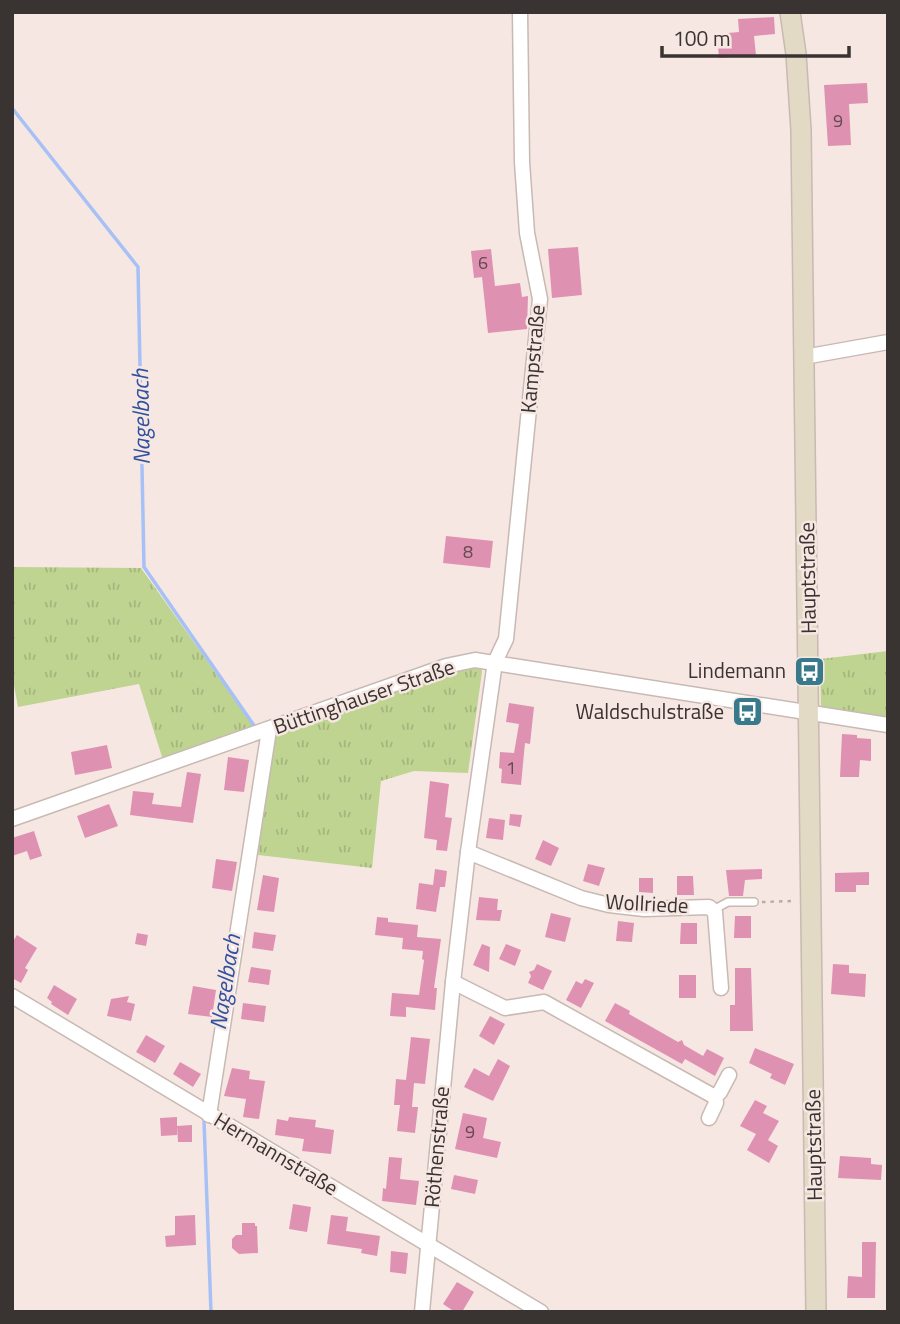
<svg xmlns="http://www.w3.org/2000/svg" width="900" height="1324" font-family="'Titillium Web',sans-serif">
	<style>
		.grass { fill: url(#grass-tufts) }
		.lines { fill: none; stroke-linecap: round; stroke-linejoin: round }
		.stream { stroke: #a7c1f7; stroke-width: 3.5 }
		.building { fill: #df91b2 }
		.lane-casing { stroke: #c8b9b3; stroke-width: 10 }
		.street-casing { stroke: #c8b9b3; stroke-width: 17 }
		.secondary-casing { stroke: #c8b9b3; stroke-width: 22 }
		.path { stroke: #b9aca8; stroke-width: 2.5; stroke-dasharray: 3.5 5; stroke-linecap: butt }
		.lane { stroke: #fff; stroke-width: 7 }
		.street { stroke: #fff; stroke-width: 14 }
		.secondary { stroke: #e2dac4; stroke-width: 19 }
		.labels { text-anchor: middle; stroke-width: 5; stroke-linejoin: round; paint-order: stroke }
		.number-label { font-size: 18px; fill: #624a51 }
		.street-label { font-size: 21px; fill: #393331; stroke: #f7e7e2 }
		.poi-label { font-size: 21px; fill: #393331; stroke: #f7e7e2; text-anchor: end }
		.water-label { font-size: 23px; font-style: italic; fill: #30519f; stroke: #f7e7e2 }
	</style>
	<defs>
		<pattern id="grass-tufts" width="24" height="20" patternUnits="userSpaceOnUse" patternTransform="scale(1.75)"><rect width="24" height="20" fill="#bed490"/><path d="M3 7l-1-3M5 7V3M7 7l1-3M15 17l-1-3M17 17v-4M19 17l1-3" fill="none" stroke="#a4b67d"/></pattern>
	</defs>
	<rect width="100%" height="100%" fill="#f7e7e2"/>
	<g class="grass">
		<path d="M 12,567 L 141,568 L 255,728 L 163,760 L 139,684 L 18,707 L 12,674 Z"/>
		<path d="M 888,651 L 888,720 L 821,709 L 820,659 Z"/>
		<path d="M 463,665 L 481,665 L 482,672 L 468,773 L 414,771 L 381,781 L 372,868 L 258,855 L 273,734 Z"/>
	</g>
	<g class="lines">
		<g class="stream">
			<path d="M 12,108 L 138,267 L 144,567 L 255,727 L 259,726"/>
			<path d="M 204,1121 L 211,1312"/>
		</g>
	</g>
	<g class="building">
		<path d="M 774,17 L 775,34 L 754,36 L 756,55 L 719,58 L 717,34 L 739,32 L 738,19 Z"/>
		<path d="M 867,83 L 868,103 L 849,104 L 851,145 L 828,146 L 824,85 Z"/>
		<path d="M 578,247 L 582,295 L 552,298 L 548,249 Z"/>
		<path d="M 491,249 L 495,286 L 520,283 L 522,297 L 528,296 L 527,329 L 488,333 L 482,277 L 474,278 L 471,251 Z"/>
		<path d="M 446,536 L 493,541 L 490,568 L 443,563 Z"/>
		<path d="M 509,703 L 534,707 L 530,744 L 525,743 L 521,785 L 501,783 L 502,769 L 499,768 L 500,752 L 514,753 L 519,724 L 506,722 Z"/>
		<path d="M 842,734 L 857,735 L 857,738 L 871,739 L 871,761 L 860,760 L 859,777 L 840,777 Z"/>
		<path d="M 107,745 L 112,768 L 75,775 L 71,752 Z"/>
		<path d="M 228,757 L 249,760 L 244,792 L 224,790 Z"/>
		<path d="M 187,772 L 201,774 L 193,823 L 130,815 L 133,791 L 154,793 L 152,804 L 181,807 Z"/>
		<path d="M 430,781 L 449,784 L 445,817 L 452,818 L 447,851 L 436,850 L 437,840 L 424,838 Z"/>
		<path d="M 109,804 L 118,826 L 85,838 L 77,816 Z"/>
		<path d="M 510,814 L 522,815 L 520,827 L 509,825 Z"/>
		<path d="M 489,818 L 505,820 L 503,840 L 486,838 Z"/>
		<path d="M 34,831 L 42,856 L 30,860 L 27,851 L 12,856 L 12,838 Z"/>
		<path d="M 543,840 L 559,848 L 551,866 L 535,859 Z"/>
		<path d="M 216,859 L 237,862 L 232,891 L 212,888 Z"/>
		<path d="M 588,864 L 605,868 L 599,886 L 583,881 Z"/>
		<path d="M 435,869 L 447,871 L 445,887 L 440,887 L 436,912 L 416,909 L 419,883 L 433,885 Z"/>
		<path d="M 762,869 L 762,879 L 745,880 L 743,896 L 729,896 L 726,870 Z"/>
		<path d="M 869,872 L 869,885 L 856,885 L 856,892 L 835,892 L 835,873 Z"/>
		<path d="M 263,875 L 279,878 L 274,912 L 257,910 Z"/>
		<path d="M 677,876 L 693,876 L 694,895 L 677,895 Z"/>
		<path d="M 639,878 L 653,878 L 653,893 L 639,892 Z"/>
		<path d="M 479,897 L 498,899 L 497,910 L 502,910 L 500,921 L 476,920 Z"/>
		<path d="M 551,913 L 571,918 L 565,942 L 545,937 Z"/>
		<path d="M 735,916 L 751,916 L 751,938 L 734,938 Z"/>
		<path d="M 377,917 L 388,918 L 388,922 L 418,925 L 417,937 L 441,939 L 434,988 L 437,988 L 435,1010 L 406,1007 L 406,1017 L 390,1016 L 392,993 L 419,995 L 424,960 L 422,959 L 423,951 L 402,949 L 403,938 L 375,935 Z"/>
		<path d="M 618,921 L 634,923 L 632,942 L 616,941 Z"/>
		<path d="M 681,923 L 697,923 L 697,944 L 680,944 Z"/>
		<path d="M 254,932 L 276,935 L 273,951 L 252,948 Z"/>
		<path d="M 137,933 L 148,935 L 146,946 L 135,944 Z"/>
		<path d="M 17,935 L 37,948 L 25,968 L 28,970 L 21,983 L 12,978 L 12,943 Z"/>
		<path d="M 482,944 L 490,947 L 489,972 L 473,965 Z"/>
		<path d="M 506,944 L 521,950 L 515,966 L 499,959 Z"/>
		<path d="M 537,964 L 552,971 L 543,990 L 528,983 L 531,976 L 529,972 L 534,970 Z"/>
		<path d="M 833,964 L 849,965 L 849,973 L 866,974 L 865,997 L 831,994 Z"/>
		<path d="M 251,967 L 271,970 L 269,985 L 248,982 Z"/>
		<path d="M 735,968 L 751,968 L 753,1031 L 730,1031 L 730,1005 L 735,1005 Z"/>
		<rect x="679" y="975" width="17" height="23"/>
		<path d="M 585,979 L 594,983 L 581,1008 L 566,1000 L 576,981 L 582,984 Z"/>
		<path d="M 54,985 L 77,999 L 68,1015 L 51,1004 L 52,1002 L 47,998 Z"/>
		<path d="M 193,986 L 216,990 L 212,1017 L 188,1014 Z"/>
		<path d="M 129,996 L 127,1002 L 135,1004 L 131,1021 L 107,1016 L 111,999 Z"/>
		<path d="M 243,1003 L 266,1006 L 264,1022 L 241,1019 Z"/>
		<path d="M 615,1003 L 630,1011 L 629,1014 L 678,1042 L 682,1040 L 684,1045 L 703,1056 L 707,1049 L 724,1058 L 715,1076 L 685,1059 L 682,1064 L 605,1021 Z"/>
		<path d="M 490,1016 L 505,1024 L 494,1045 L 479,1036 Z"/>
		<path d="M 146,1035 L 165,1046 L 155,1063 L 136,1052 Z"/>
		<path d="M 411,1037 L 430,1039 L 425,1084 L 414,1083 L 412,1107 L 418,1107 L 415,1133 L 397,1131 L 400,1105 L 394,1105 L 396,1079 L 406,1080 Z"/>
		<path d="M 755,1048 L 794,1064 L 785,1085 L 770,1078 L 772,1074 L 749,1063 Z"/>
		<path d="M 498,1059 L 510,1066 L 493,1101 L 464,1087 L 474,1068 L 489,1076 Z"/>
		<path d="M 180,1062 L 201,1074 L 193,1087 L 173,1074 Z"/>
		<path d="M 232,1068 L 250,1071 L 249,1079 L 265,1081 L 259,1119 L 243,1117 L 246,1099 L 224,1096 Z"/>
		<path d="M 755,1100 L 767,1106 L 763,1113 L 779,1121 L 768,1140 L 778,1146 L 769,1163 L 747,1150 L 756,1134 L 740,1126 Z"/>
		<path d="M 463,1113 L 487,1118 L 483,1138 L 501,1142 L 497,1158 L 455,1149 Z"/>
		<path d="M 177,1117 L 177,1135 L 161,1136 L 160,1118 Z"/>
		<path d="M 289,1117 L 316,1120 L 315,1127 L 334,1130 L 331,1154 L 302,1151 L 304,1139 L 275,1135 L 277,1119 L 288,1121 Z"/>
		<path d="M 192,1125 L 192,1142 L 178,1142 L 177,1126 Z"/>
		<path d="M 840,1156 L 871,1158 L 871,1164 L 882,1165 L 881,1180 L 838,1178 Z"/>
		<path d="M 389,1157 L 402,1158 L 400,1179 L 419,1181 L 416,1205 L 382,1201 L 383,1188 L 386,1189 Z"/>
		<path d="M 454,1175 L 478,1180 L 475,1194 L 451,1189 Z"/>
		<path d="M 293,1204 L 311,1207 L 307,1232 L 289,1229 Z"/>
		<path d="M 195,1215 L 196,1245 L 166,1247 L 165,1236 L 175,1235 L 175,1216 Z"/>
		<path d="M 331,1215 L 348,1217 L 346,1231 L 380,1236 L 377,1256 L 361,1253 L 362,1249 L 327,1244 Z"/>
		<path d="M 242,1223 L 255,1223 L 255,1226 L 257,1226 L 258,1253 L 239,1254 L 232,1248 L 232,1239 L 236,1235 L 242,1235 Z"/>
		<path d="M 862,1242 L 876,1242 L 875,1298 L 847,1298 L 848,1276 L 862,1277 Z"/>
		<path d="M 391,1251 L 408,1253 L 406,1274 L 390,1272 Z"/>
		<path d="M 457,1282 L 474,1292 L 462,1312 L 455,1312 L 443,1304 Z"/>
	</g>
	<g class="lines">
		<defs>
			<path id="lane" d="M 713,910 L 728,902 L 754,902"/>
			<g id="street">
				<path d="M 804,357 L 888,342"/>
				<path d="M 12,819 L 446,666 L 475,660 L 888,725"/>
				<path d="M 468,852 L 581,898 L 609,905 L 644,909 L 709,907 L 715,912 L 721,988"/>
				<path d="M 453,982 L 505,1008 L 544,1002 L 715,1097 L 720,1092 L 729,1075"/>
				<path d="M 12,996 L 541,1312"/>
				<path d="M 209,1115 L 269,730"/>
				<path d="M 709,1118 L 716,1103 L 715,1097"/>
				<path d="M 422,1312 L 453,982 L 468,852 L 495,662 L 506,639 L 540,299 L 527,233 L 522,162 L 520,12"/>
			</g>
			<path id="secondary" d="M 790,12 L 796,54 L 801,130 L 816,1312"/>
		</defs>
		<use href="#lane" class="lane-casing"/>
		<use href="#street" class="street-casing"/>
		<use href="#secondary" class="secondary-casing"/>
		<path class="path" d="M 762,902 L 794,901"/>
		<use href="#lane" class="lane"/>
		<use href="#street" class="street"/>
		<use href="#secondary" class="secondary"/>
	</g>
	<defs>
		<symbol id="bus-square" viewBox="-11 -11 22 22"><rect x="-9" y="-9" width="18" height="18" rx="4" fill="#387a8b" stroke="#f7e7e2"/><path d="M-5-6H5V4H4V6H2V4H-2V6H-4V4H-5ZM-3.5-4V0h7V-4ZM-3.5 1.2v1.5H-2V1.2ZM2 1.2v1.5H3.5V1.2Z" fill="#fff"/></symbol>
	</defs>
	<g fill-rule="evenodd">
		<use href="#bus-square" x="792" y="654" width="35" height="35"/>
		<use href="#bus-square" x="730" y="694" width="35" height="35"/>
	</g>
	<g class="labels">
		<g class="number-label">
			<text x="838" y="127">9</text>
			<text x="483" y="269">6</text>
			<text x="468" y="558">8</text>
			<text x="511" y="774">1</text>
			<text x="470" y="1138">9</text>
		</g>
		<g class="street-label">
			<text transform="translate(533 359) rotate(-85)" y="7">Kampstraße</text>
			<text transform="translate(808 578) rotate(-91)" y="7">Hauptstraße</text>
			<text transform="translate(364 697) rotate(-19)" y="7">Büttinghauser Straße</text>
			<text transform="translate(647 904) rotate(3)" y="7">Wollriede</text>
			<text transform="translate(814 1145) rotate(-91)" y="7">Hauptstraße</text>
			<text transform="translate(437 1147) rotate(-85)" y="7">Röthenstraße</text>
			<text transform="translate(276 1154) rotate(31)" y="7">Hermannstraße</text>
		</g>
		<g class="poi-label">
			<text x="786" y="678">Lindemann</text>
			<text x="724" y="719">Waldschulstraße</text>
		</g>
		<g class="water-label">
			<text transform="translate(141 417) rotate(-91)" y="8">Nagelbach</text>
			<text transform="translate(225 982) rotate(-81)" y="8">Nagelbach</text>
		</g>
	</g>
	<rect width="900" height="1324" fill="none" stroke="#393331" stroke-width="28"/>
	<path d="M662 46v10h187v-10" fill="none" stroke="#393331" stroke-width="3.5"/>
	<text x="673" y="46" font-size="21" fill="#393331" stroke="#f7e7e2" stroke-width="5" paint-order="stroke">100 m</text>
</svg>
